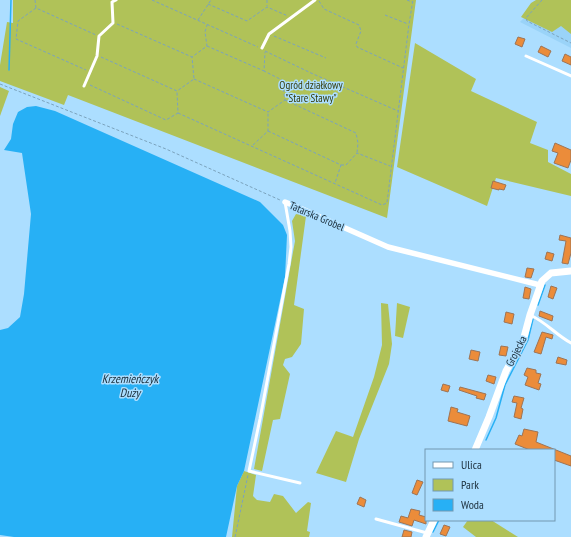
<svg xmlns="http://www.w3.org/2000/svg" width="571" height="537" font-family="'PT Sans Narrow',sans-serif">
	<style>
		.built { fill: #9ad3f8 }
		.green { fill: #b0c258 }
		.water { fill: #27b0f5 }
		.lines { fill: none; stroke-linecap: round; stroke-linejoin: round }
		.stream { stroke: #27b0f5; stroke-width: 1.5 }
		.building { fill: #eb8c3a; stroke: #9e7455 }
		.path { stroke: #7ba3bd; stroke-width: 1; stroke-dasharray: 3 2; stroke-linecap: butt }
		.service { stroke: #fff; stroke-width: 3 }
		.minor { stroke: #fff; stroke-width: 5.5 }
		.tertiary { stroke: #fff; stroke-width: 7 }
		.labels { text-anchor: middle; stroke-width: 3; stroke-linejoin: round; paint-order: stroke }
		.park-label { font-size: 11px; fill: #363d0a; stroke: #acdeff }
		.street-label { font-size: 11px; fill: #1b2e3b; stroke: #acdeff }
		.water-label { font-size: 12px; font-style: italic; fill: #182d3a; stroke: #acdeff }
	</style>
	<rect width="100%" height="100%" fill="#acdeff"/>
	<path class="built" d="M 541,0 L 571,0 L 571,48 L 520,22 Z"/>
	<g class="green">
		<path d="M 13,0 L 416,0 L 387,218 L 68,95 L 64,105 L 0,81 L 0,65 L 7,22 L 13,23 Z"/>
		<path d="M 536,0 L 571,0 L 571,34 L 561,26 L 552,32 L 521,17 L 531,3 Z"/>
		<path d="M 415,43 L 476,79 L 471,91 L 537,122 L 530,143 L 548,150 L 548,162 L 571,174 L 571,196 L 496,178 L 487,206 L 397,167 Z"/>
		<path d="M 0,87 L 9,91 L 0,116 Z"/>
		<path d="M 296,214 L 306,216 L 294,305 L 304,309 L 301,344 L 292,357 L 285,359 L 283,365 L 290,374 L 280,419 L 273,420 L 262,471 L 254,469 L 295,241 L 292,221 Z"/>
		<path d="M 381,303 L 388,304 L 392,344 L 389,364 L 359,439 L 346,482 L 316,473 L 336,431 L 353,437 L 374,377 L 382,345 Z"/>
		<path d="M 397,303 L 410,307 L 403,338 L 395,336 Z"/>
		<path d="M 244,471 L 256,475 L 253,496 L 257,500 L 270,502 L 274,494 L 283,496 L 296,513 L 308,502 L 311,503 L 307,531 L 310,532 L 309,537 L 232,537 L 237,486 Z"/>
		<path d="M 468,520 L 491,520 L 518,537 L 476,537 L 463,527 Z"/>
	</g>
	<path class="water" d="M 36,106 L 55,111 L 260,202 L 283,225 L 287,235 L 285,277 L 244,471 L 237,486 L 226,537 L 14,537 L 0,535 L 0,330 L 8,328 L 20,317 L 24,294 L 31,214 L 22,153 L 4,150 L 11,139 L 13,124 L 18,112 L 27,107 Z"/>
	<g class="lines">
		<g class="stream">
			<path d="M 9,70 L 11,0"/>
			<path d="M 538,305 L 545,285"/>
			<path d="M 486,440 L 496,418 L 505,385 L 528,340 L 533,319"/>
			<path d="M 433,532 L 439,520"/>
		</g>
	</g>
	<g class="building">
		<path d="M 518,37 L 525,39 L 522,47 L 515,44 Z"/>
		<path d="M 541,46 L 551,51 L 548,57 L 538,52 Z"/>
		<path d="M 565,54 L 571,57 L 571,65 L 562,61 Z"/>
		<path d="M 555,143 L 571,150 L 571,160 L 568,168 L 554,163 L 558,153 L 552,151 Z"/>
		<path d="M 493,181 L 506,185 L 504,190 L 499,189 L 499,190 L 491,188 Z"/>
		<path d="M 560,235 L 571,238 L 571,253 L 568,264 L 562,263 L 566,241 L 559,240 Z"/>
		<path d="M 547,252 L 554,254 L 552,261 L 545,259 Z"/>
		<path d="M 527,268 L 534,269 L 531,278 L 525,277 Z"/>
		<path d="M 551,286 L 557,288 L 553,299 L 548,297 Z"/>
		<path d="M 525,287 L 531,289 L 529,299 L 523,298 Z"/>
		<path d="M 540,311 L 553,316 L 552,321 L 539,316 Z"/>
		<path d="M 506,312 L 514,314 L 512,324 L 504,322 Z"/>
		<path d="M 542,332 L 553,335 L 552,339 L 546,337 L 541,354 L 534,352 Z"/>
		<path d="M 501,346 L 508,347 L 506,356 L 499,355 Z"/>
		<path d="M 471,350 L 480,352 L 478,361 L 469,359 Z"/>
		<path d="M 558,357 L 567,360 L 566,365 L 556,363 Z"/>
		<path d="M 527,368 L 536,370 L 536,373 L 541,374 L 538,383 L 541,384 L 539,390 L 525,385 L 528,377 L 524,375 Z"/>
		<path d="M 488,375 L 496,377 L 494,384 L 486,381 Z"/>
		<path d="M 443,384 L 450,386 L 448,392 L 441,390 Z"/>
		<path d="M 460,387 L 486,394 L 484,400 L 476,398 L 477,396 L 459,390 Z"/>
		<path d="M 514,396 L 524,398 L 521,408 L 523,409 L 521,419 L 514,417 L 517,403 L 512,402 Z"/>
		<path d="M 451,407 L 458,409 L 457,412 L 470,416 L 467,426 L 448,421 Z"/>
		<path d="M 524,429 L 538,432 L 536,442 L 571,456 L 571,466 L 554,460 L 554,450 L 530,450 L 515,444 L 519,435 L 522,436 Z"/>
		<path d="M 417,480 L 423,482 L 417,495 L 412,493 Z"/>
		<path d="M 360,497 L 366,500 L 364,507 L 357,504 Z"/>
		<path d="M 411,509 L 420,511 L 419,515 L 426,517 L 426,524 L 414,520 L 412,526 L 399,522 L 401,516 L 408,518 Z"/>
		<path d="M 444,525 L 450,527 L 446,536 L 440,534 Z"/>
		<path d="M 404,530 L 412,532 L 411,537 L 402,537 Z"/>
	</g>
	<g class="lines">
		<g class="path">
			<path d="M 35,0 L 36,8 L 96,35"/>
			<path d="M 152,0 L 258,47"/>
			<path d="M 267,0 L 267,6"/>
			<path d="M 407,0 L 412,2"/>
			<path d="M 542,0 L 526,18 L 527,21 L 571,43"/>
			<path d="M 319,1 L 324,9 L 359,25 L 361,31 L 356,44 L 357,47 L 403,68"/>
			<path d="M 208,4 L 247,21 L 267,7 L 288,16"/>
			<path d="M 36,8 L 18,21 L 16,39 L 86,70"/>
			<path d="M 385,15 L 408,24"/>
			<path d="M 198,20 L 211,0"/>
			<path d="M 117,24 L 192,57 L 207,46 L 205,32 L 207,25"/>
			<path d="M 274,36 L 326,58"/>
			<path d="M 207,46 L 264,71 L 265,52"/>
			<path d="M 265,51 L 311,73 L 398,111"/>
			<path d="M 101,57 L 177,91 L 194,79 L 192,57"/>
			<path d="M 194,79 L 268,112 L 285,100 L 282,80 L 264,71"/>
			<path d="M 0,84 L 166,149 L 280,200"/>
			<path d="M 90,85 L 166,120 L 178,113 L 177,92"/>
			<path d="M 285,100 L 356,133 L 358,143 L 357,153"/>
			<path d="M 178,113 L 382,205 L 387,203 L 409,24 L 413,0"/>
			<path d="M 268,131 L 341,165 L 335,183"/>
			<path d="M 253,145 L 268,131 L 268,113"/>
			<path d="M 341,165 L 346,165 L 357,153 L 390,166"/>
			<path d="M 235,537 L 248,475"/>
		</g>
		<g class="service">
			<path d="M 262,48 L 269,34 L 315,0"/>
			<path d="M 526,56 L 571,76"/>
			<path d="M 84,86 L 97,56 L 99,36 L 113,23 L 112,2 L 116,0"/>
			<path d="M 285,202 L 290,231 L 291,247 L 289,264 L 260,419 L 249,471 L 300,483"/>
			<path d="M 530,315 C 546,322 556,335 571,343"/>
			<path d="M 376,519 L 427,533"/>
		</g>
		<path class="minor" d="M 285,202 L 302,209 L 388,247 L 540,285"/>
		<g class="tertiary">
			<path d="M 475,450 L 489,417 L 506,371 L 523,341 L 530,315 L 542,281 L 551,273 L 571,271"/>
			<path d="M 426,537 L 434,520"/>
		</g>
	</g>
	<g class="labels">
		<g class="park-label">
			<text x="311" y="89">Ogród działkowy<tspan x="311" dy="13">"Stare Stawy"</tspan></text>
		</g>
		<g class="street-label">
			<text transform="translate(317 216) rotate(23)" y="4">Tatarska Grobel</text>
			<text transform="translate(516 351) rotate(-63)" y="4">Grojecka</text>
		</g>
		<g class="water-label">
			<text x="130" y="383">Krzemieńczyk<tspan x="130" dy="14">Duży</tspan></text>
		</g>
	</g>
	<rect x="425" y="449" width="130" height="72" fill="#acdeff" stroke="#7298b1"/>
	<rect x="433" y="462" width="20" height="6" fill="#ffffff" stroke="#7298b1"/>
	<text x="461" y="469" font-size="12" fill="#1b2e3b">Ulica</text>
	<rect x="433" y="479" width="20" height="12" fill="#b0c258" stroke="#7298b1"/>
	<text x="461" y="489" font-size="12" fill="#1b2e3b">Park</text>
	<rect x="433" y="499" width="20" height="12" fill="#27b0f5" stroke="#7298b1"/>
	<text x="461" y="509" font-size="12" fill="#1b2e3b">Woda</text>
</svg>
